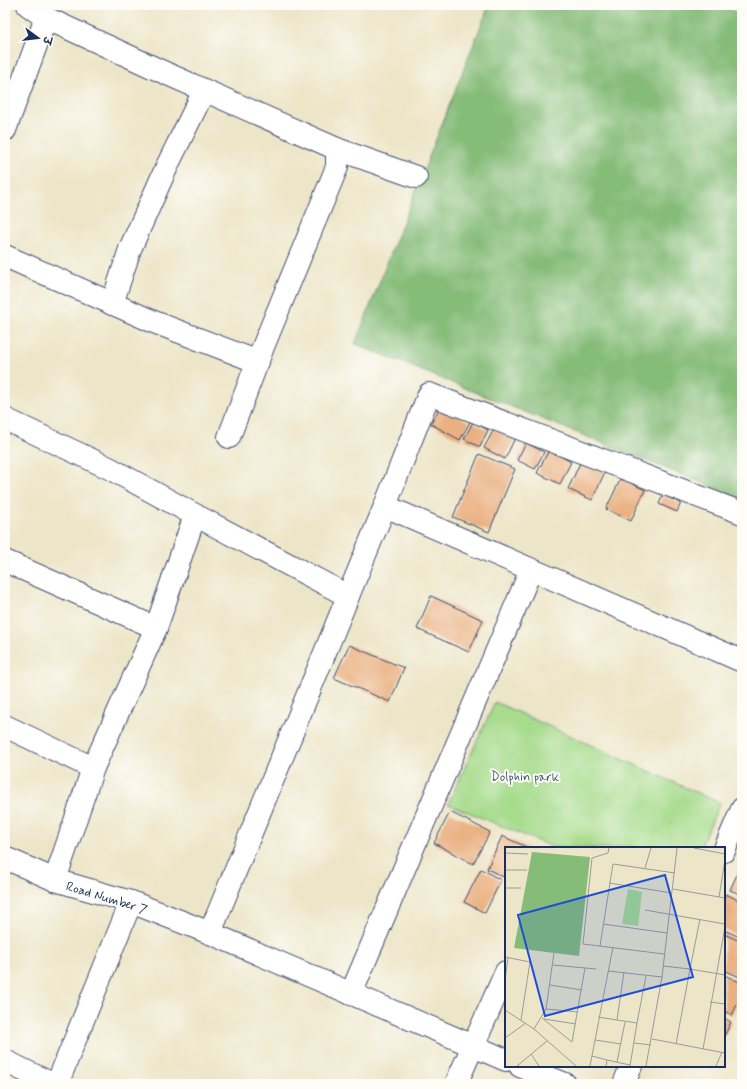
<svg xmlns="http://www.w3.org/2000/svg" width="747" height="1089" font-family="Mynerve,'Playpen Sans Deva',sans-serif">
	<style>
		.green { fill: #a7dc8d; stroke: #618676 }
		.forest { fill: #85bc78; stroke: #50766b }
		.building { fill: #eab081 }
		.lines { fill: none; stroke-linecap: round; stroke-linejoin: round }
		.minor-casing { stroke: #3a4a6e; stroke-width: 24 }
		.minor { stroke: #fff; stroke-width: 22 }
		.labels { text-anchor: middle; stroke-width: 4; stroke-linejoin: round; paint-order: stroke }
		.park-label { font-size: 13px; fill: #3e5a6a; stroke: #fdfcf7 }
		.street-label { font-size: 13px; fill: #1b2f5e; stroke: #fdfcf7 }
		.inset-road { fill: none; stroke: #999c9d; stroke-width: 1 }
		.view { fill: #1d4ed8; fill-opacity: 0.15; stroke: #1d4ed8; stroke-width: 2 }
		.inset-edge { fill: none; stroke: #1b2f5e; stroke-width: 2 }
	</style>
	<rect width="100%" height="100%" fill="#fdfcf7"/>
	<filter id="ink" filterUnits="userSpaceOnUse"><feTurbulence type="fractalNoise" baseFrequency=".025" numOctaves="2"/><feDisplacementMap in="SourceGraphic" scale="8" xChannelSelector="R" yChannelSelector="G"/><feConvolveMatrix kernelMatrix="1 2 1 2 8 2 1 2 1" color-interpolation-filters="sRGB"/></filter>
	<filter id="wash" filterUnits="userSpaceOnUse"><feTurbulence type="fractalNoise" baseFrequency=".012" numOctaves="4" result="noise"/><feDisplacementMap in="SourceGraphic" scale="16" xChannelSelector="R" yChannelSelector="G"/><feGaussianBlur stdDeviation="0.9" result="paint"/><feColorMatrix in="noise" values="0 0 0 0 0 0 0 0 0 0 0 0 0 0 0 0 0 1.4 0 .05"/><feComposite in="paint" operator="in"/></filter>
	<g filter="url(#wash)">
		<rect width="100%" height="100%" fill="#ede5c7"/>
		<path class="green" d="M 495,702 L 720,803 L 700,848 L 555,848 L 448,804 Z"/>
		<path class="forest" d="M 489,5 L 721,5 L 742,15 L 742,499 L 355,344 Z"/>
		<g id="blocks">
			<g class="building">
				<path d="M 440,407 L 470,422 L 460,440 L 431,424 Z"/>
				<path d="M 473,422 L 488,430 L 480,447 L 464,439 Z"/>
				<path d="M 494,429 L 515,438 L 505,459 L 484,448 Z"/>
				<path d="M 526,443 L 544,452 L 535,469 L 517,460 Z"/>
				<path d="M 549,450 L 571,462 L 560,484 L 537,473 Z"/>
				<path d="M 479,454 L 515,469 L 489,532 L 453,517 Z"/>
				<path d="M 581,461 L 605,472 L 592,500 L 568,489 Z"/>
				<path d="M 621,478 L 645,490 L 631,521 L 606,509 Z"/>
				<path d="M 663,495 L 681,503 L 677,512 L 659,504 Z"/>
				<path d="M 431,596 L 483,620 L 469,652 L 417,629 Z"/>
				<path d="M 349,645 L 404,668 L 390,702 L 334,678 Z"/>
				<path d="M 450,812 L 490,832 L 473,864 L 434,843 Z"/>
				<path d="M 502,836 L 529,848 L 506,848 L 506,878 L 487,869 Z"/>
				<path d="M 742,863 L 742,895 L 730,890 Z"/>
				<path d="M 481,869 L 501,880 L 485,913 L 464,902 Z"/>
				<path d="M 726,894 L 742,902 L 742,938 L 724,930 L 724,898 Z"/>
				<path d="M 724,934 L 742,942 L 742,978 L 724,970 Z"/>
				<path d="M 724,975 L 742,983 L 742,994 L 732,1015 L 724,1011 Z"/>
				<path d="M 724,1018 L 731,1022 L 724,1037 Z"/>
			</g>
		</g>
	</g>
	<g filter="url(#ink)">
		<use href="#blocks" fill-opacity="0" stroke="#3a4a6e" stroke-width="1"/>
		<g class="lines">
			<defs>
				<g id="minor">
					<path d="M 28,5 L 46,18 L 163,72 L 337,149 L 416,177"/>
					<path d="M 5,130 L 46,18"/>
					<path d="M 5,256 L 154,322 L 258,362"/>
					<path d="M 112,304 L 130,249 L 168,164 L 204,91"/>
					<path d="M 5,419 L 109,468 L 195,515 L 348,596"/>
					<path d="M 229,437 L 263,347 L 337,167 L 337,149"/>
					<path d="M 385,506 L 742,661"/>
					<path d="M 5,561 L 156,628"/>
					<path d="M 5,726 L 93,768"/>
					<path d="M 724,851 L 742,809"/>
					<path d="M 5,858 L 55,880 L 131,902 L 210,933 L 506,1060"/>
					<path d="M 55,880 L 93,768 L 156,628 L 195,515"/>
					<path d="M 210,933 L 385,506 L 429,394 L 742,513"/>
					<path d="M 351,994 L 531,570"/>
					<path d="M 5,1061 L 52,1084"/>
					<path d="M 520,1066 L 565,1084"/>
					<path d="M 57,1084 L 131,902"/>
					<path d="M 456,1084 L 506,972"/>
					<path d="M 624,1084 L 631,1066"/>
				</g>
			</defs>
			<use href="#minor" class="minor-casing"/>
			<use href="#minor" class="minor"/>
		</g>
	</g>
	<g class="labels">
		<g class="park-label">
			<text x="525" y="781">Dolphin park</text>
		</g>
		<g class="street-label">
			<text transform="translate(107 897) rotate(17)" y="5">Road Number 7</text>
		</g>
	</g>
	<g transform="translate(505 847)">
		<rect width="220" height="220" fill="#ede5c7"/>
		<path d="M 123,42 L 137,45 L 133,79 L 117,77 Z" fill="#a7dc8d"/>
		<path d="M 27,5 L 85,10 L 74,109 L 9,101 Z" fill="#85bc78"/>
		<path class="inset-road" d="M 104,1 L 103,6 L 87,11 L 78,97 L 159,107M 189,1 L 220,7M 0,6 L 23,7M 140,21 L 146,1M 0,23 L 22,23M 104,36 L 167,46M 0,41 L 16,41M 168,42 L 220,51M 214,50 L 220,13M 140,63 L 220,77M 98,77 L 162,86M 95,99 L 108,17 L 170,26M 0,110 L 25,115 L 16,173M 48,118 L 91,122M 158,119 L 185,122 L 195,72M 103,124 L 157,130M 119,125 L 112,173 L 132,176 L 125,219M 0,133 L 3,110M 45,138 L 77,143M 205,155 L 220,157M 41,162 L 73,165M 0,163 L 29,182 L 71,219M 93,170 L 112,173M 37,171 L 67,195 L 80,121M 39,172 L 71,177M 132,176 L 141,129M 29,182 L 41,162 L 49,106M 0,191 L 21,176M 147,192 L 220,206M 90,193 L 116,197M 129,196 L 146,198M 171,197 L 185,122 L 220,128M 198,202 L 220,80M 26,207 L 34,219M 87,209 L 102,213M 112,215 L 120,175M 12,219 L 42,194M 85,219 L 108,100M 101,219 L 102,213 L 125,218M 141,219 L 157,130 L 172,1M 211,219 L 217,205"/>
		<path class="view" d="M 160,28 L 188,130 L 40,169 L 13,68 Z"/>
		<rect width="220" height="220" class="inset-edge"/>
	</g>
	<rect width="747" height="1089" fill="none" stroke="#fdfcf7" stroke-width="20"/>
	<g transform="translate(38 38) rotate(105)" stroke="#fdfcf7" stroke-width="3" paint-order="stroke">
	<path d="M0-3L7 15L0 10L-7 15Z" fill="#1b2f5e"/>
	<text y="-6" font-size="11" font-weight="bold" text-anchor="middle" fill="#1b2f5e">उ</text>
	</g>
</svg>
